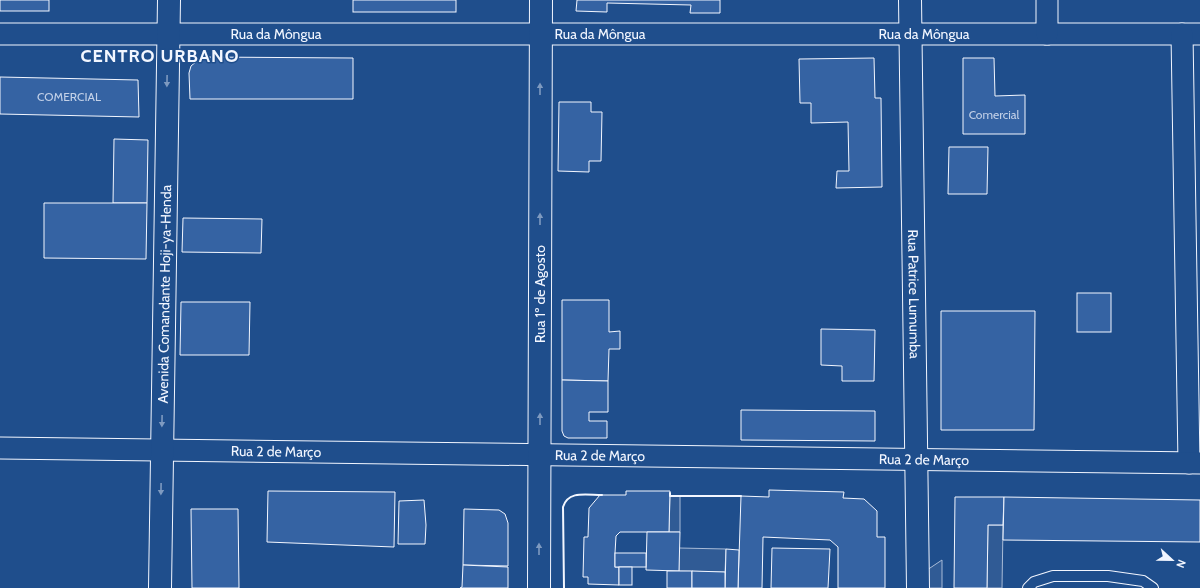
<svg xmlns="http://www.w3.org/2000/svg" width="1200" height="588" font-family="Cabin,sans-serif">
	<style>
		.built { fill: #305b95; stroke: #a8bbd7 }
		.building { fill: #3563a3; stroke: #f2f6ff }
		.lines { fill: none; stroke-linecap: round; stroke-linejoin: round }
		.lane-casing { stroke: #f2f6ff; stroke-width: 12 }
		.street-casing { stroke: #f2f6ff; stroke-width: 23 }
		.secondary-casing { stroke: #f2f6ff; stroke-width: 24 }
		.primary-casing { stroke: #f2f6ff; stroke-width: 24 }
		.lane { stroke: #1f4e8c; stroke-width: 10 }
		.street { stroke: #1f4e8c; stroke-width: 21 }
		.secondary { stroke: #1f4e8c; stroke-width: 22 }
		.primary { stroke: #1f4e8c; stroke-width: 22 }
		.wall { stroke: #f2f6ff; stroke-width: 2 }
		.oneway { fill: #7e9ac0 }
		.labels { text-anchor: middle; stroke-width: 3; stroke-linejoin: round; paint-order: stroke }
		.number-label { font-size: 12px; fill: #c3d1e8 }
		.street-label { font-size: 14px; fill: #f2f6ff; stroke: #1f4e8c }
		.district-label { font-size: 18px; font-weight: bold; letter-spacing: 1px; fill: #f2f6ff; stroke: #1f4e8c }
	</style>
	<rect width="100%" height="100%" fill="#1f4e8c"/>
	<g class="built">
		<path d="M 670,496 L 680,496 L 680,532 L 669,532 Z"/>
		<path d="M 988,525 L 1003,525 L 1002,588 L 987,588 Z"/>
		<path d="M 679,548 L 726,549 L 725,572 L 679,571 Z"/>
		<path d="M 942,560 L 942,588 L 927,588 L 927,570 Z"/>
	</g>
	<g class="building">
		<rect x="0" y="0" width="49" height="11"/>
		<rect x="353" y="0" width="103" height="12"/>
		<path d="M 577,0 L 720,0 L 720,13 L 690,13 L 691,5 L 607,3 L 607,12 L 576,11 Z"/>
		<path d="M 204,57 L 353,58 L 353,99 L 190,99 L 189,73 L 191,66 L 197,61 Z"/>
		<path d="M 874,58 L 875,98 L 881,98 L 882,187 L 836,188 L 837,171 L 849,171 L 848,122 L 811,123 L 811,103 L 800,103 L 799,59 Z"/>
		<path d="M 963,58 L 994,58 L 995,96 L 1025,95 L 1025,134 L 963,134 Z"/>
		<path d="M 0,77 L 138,80 L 139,117 L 0,114 Z"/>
		<path d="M 559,102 L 591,102 L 591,112 L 602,112 L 601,161 L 589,161 L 589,172 L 558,171 Z"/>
		<path d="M 114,139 L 148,140 L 147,203 L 113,203 Z"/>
		<path d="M 949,147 L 988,147 L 987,194 L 948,194 Z"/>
		<path d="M 44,203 L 147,203 L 146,259 L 44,258 Z"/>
		<path d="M 183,218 L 262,219 L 261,253 L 182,252 Z"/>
		<rect x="1077" y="293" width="34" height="39"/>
		<path d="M 562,300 L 609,300 L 609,332 L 620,331 L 620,349 L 609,349 L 608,381 L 562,380 Z"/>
		<path d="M 181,302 L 250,302 L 249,355 L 180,355 Z"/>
		<path d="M 941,311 L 1035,311 L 1034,430 L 941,430 Z"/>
		<path d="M 821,329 L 875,330 L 874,381 L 842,381 L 842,366 L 821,365 Z"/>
		<path d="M 562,380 L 608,381 L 608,412 L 589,412 L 589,421 L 607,421 L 607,438 L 568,438 L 564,436 L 562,431 Z"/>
		<path d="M 741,410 L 875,411 L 875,441 L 741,440 Z"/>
		<path d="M 769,490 L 844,492 L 843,498 L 864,499 L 877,511 L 877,537 L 885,537 L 885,588 L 838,588 L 838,547 L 830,540 L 763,537 L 762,588 L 738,588 L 741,496 L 769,497 Z"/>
		<path d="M 268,491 L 395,492 L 394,547 L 267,542 Z"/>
		<path d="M 626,491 L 670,491 L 669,532 L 620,532 L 616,536 L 615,553 L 615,567 L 619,567 L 619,585 L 588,584 L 588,577 L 583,577 L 584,537 L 588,537 L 589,508 L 600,495 L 626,495 Z"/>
		<path d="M 955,497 L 1004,497 L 1003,525 L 988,525 L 987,588 L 954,588 Z"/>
		<path d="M 1004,497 L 1200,500 L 1200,542 L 1003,540 Z"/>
		<path d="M 424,500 L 426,525 L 425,544 L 398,544 L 399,501 Z"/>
		<path d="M 191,509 L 238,509 L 239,588 L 192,588 Z"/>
		<path d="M 464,509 L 499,510 L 505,514 L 508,523 L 508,566 L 463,565 Z"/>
		<path d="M 647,532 L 680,532 L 679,571 L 646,570 Z"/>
		<path d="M 772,548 L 830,549 L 828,588 L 771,588 Z"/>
		<path d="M 726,549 L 739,550 L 738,588 L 725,588 Z"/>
		<rect x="615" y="553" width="31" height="14"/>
		<path d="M 463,565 L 508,567 L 508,588 L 460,588 L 462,587 Z"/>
		<rect x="619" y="567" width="13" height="18"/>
		<rect x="667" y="571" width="25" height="17"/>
		<path d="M 692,571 L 725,572 L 725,588 L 692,588 Z"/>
	</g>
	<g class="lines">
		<defs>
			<path id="lane" d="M 1028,588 L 1034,582 L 1053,576 L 1108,576 L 1143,581 L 1153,588"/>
			<g id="street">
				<path id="s1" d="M 0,34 L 1200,34"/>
				<path d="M 1047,34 L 1047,0"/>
				<path d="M 1182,34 L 1189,463"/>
				<path id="s2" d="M 0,448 L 1200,463"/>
			</g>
			<g id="secondary">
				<path id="s3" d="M 910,0 L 918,588"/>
			</g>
			<g id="primary">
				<path id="s4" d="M 160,588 L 169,0"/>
				<path d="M 539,588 L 541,0"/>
			</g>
		</defs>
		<use href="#lane" class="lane-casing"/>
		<use href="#street" class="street-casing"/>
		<use href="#secondary" class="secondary-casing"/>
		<use href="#primary" class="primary-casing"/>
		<use href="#lane" class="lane"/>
		<use href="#street" class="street"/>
		<use href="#secondary" class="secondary"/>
		<use href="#primary" class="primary"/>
		<g class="wall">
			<path d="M 670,493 L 670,496 L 741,496"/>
			<path d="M 564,588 L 563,507 C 568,490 587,495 602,495"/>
		</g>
	</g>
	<defs><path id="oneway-solid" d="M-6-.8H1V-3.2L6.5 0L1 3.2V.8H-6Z"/></defs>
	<g class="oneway">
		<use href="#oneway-solid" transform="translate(167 81) rotate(91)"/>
		<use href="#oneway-solid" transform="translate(540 89) rotate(-90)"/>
		<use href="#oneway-solid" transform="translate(540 219) rotate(-90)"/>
		<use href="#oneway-solid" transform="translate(540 419) rotate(-90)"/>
		<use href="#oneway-solid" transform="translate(162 421) rotate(91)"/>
		<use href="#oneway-solid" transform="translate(161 489) rotate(91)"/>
		<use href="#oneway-solid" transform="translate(539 549) rotate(-90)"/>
	</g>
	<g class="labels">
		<g class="number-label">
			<text x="69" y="101">COMERCIAL</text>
			<text x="994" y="119">Comercial</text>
		</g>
		<g class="street-label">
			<text dy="5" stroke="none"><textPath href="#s1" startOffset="276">Rua da Môngua</textPath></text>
			<text dy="5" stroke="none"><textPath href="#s1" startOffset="600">Rua da Môngua</textPath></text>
			<text dy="5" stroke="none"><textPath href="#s1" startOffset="924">Rua da Môngua</textPath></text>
			<text dy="5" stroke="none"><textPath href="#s4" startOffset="294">Avenida Comandante Hoji-ya-Henda</textPath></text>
			<text transform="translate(540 294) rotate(-90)" y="5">Rua 1º de Agosto</text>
			<text dy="5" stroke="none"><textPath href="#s3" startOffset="294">Rua Patrice Lumumba</textPath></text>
			<text dy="5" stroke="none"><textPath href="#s2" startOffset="276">Rua 2 de Março</textPath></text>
			<text dy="5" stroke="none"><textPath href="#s2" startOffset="600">Rua 2 de Março</textPath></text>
			<text dy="5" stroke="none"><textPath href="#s2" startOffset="924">Rua 2 de Março</textPath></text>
		</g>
		<g class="district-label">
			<text x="160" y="62">CENTRO URBANO</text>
		</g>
	</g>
	<g transform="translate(1172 560) rotate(112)" stroke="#1f4e8c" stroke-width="3" paint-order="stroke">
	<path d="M0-3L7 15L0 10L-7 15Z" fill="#f2f6ff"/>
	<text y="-6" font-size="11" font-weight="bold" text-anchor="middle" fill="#f2f6ff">N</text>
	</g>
</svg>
